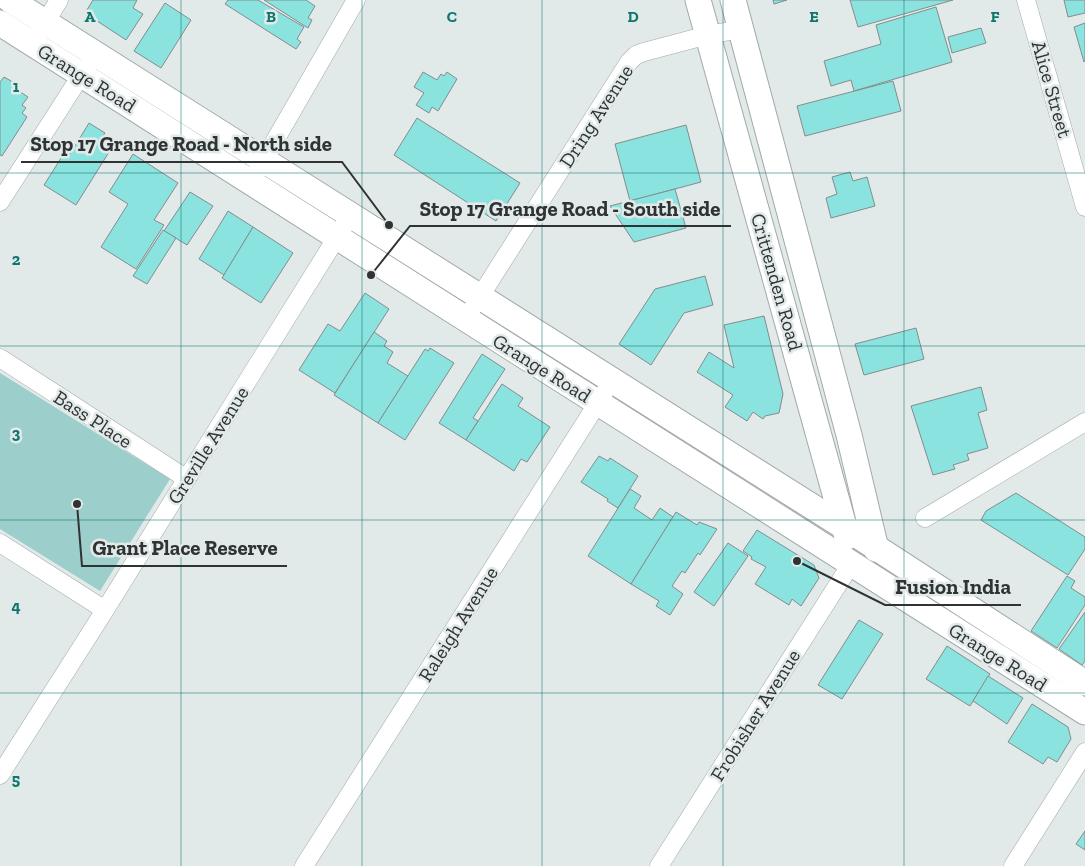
<svg xmlns="http://www.w3.org/2000/svg" width="1085" height="866" font-family="'Zilla Slab',serif">
	<style>
		.green { fill: #9ccecb }
		.building { fill: #8ae3df; stroke: #858c8c }
		.lines { fill: none; stroke-linecap: round; stroke-linejoin: round }
		.minor-casing { stroke: #a2a9a9; stroke-width: 19 }
		.secondary-casing { stroke: #a2a9a9; stroke-width: 27 }
		.minor { stroke: #fff; stroke-width: 18 }
		.secondary { stroke: #fff; stroke-width: 25 }
		.grid { fill: none; stroke: #0f766e; stroke-width: 1; stroke-opacity: 0.55 }
		.labels { text-anchor: middle; stroke-width: 5; stroke-linejoin: round; paint-order: stroke }
		.street-label { font-size: 20px; fill: #303333; stroke: #e2e9e9 }
		.grid-label { font-size: 16px; text-anchor: middle; font-weight: bold; fill: #0f766e; stroke: #e2e9e9; stroke-width: 5; stroke-linejoin: round; paint-order: stroke }
		.leader { fill: none; stroke: #303333; stroke-width: 2 }
		.callout-dot { fill: #303333; stroke: #e2e9e9; stroke-width: 2 }
		.callout-label { font-size: 21px; text-anchor: middle; font-weight: bold; fill: #303333; stroke: #e2e9e9; stroke-width: 5; stroke-linejoin: round; paint-order: stroke }
	</style>
	<rect width="100%" height="100%" fill="#e2e9e9"/>
	<path class="green" d="M 0,373 L 170,479 L 100,591 L 0,529 Z"/>
	<g class="building">
		<path d="M 93,0 L 137,0 L 133,8 L 143,14 L 126,40 L 85,13 Z"/>
		<path d="M 228,0 L 258,0 L 304,27 L 297,39 L 301,42 L 296,49 L 225,4 Z"/>
		<path d="M 264,0 L 306,0 L 315,6 L 308,18 L 312,20 L 308,28 Z"/>
		<path d="M 773,0 L 787,0 L 774,4 Z"/>
		<path d="M 850,0 L 953,0 L 858,27 Z"/>
		<path d="M 1064,0 L 1085,0 L 1085,13 L 1068,17 Z"/>
		<path d="M 165,3 L 191,20 L 161,68 L 134,51 Z"/>
		<path d="M 936,7 L 952,62 L 854,91 L 851,80 L 831,86 L 824,61 L 881,44 L 876,25 Z"/>
		<path d="M 1085,23 L 1085,61 L 1084,62 L 1074,27 Z"/>
		<path d="M 981,28 L 986,43 L 952,53 L 948,37 Z"/>
		<path d="M 423,72 L 437,80 L 441,74 L 444,76 L 447,72 L 457,79 L 438,111 L 432,107 L 429,113 L 416,105 L 424,93 L 414,87 Z"/>
		<path d="M 4,77 L 18,85 L 16,89 L 28,97 L 22,105 L 26,108 L 22,113 L 27,117 L 2,156 L 0,155 L 0,82 Z"/>
		<path d="M 893,81 L 901,111 L 805,136 L 797,106 Z"/>
		<path d="M 417,118 L 520,183 L 496,221 L 394,155 Z"/>
		<path d="M 89,123 L 105,133 L 103,136 L 114,144 L 76,205 L 44,185 L 65,152 L 70,154 Z"/>
		<path d="M 686,125 L 701,182 L 630,201 L 615,144 Z"/>
		<path d="M 133,154 L 178,183 L 154,220 L 164,225 L 136,269 L 101,247 L 128,204 L 109,192 Z"/>
		<path d="M 850,172 L 853,181 L 867,177 L 875,206 L 831,218 L 826,198 L 837,194 L 832,177 Z"/>
		<path d="M 675,189 L 686,228 L 634,242 L 610,206 Z"/>
		<path d="M 190,192 L 213,206 L 187,245 L 164,231 Z"/>
		<path d="M 228,211 L 253,227 L 224,275 L 199,259 Z"/>
		<path d="M 253,227 L 293,253 L 261,303 L 222,278 Z"/>
		<path d="M 163,230 L 176,238 L 147,284 L 133,276 Z"/>
		<path d="M 705,276 L 713,305 L 684,313 L 651,365 L 619,344 L 655,289 Z"/>
		<path d="M 365,293 L 389,309 L 335,393 L 299,370 L 328,324 L 340,331 Z"/>
		<path d="M 764,316 L 783,394 L 779,413 L 765,416 L 763,419 L 753,412 L 747,421 L 725,407 L 733,395 L 697,372 L 709,352 L 734,368 L 724,325 Z"/>
		<path d="M 916,328 L 924,359 L 864,375 L 855,344 Z"/>
		<path d="M 374,332 L 387,341 L 384,346 L 393,352 L 387,363 L 408,376 L 378,423 L 334,395 Z"/>
		<path d="M 430,348 L 454,363 L 405,440 L 378,423 L 425,349 L 428,351 Z"/>
		<path d="M 482,354 L 505,369 L 473,418 L 478,421 L 466,440 L 439,423 Z"/>
		<path d="M 502,384 L 523,398 L 518,406 L 550,427 L 527,462 L 521,459 L 514,471 L 466,440 Z"/>
		<path d="M 981,387 L 987,410 L 978,413 L 988,448 L 967,454 L 969,460 L 953,465 L 955,469 L 933,475 L 911,406 Z"/>
		<path d="M 599,456 L 608,461 L 610,458 L 638,476 L 618,508 L 607,501 L 608,499 L 581,482 Z"/>
		<path d="M 630,489 L 641,496 L 634,508 L 652,520 L 660,508 L 673,517 L 631,584 L 588,556 Z"/>
		<path d="M 1016,493 L 1085,537 L 1085,549 L 1068,575 L 981,520 L 986,511 Z"/>
		<path d="M 676,512 L 697,525 L 699,522 L 717,529 L 700,555 L 698,553 L 685,573 L 682,571 L 672,586 L 683,594 L 670,615 L 656,606 L 659,601 L 631,584 Z"/>
		<path d="M 757,530 L 814,565 L 819,578 L 801,606 L 792,599 L 789,605 L 755,584 L 766,567 L 751,559 L 752,557 L 743,551 Z"/>
		<path d="M 728,543 L 748,556 L 714,606 L 694,592 Z"/>
		<path d="M 1067,576 L 1075,581 L 1071,588 L 1085,597 L 1085,605 L 1057,648 L 1031,631 Z"/>
		<path d="M 1085,612 L 1085,661 L 1082,665 L 1059,649 Z"/>
		<path d="M 859,620 L 883,634 L 842,699 L 818,685 Z"/>
		<path d="M 947,646 L 990,674 L 970,706 L 926,679 Z"/>
		<path d="M 988,676 L 1023,698 L 1007,724 L 973,701 Z"/>
		<path d="M 1032,704 L 1068,727 L 1071,739 L 1057,762 L 1048,757 L 1043,764 L 1008,742 Z"/>
		<path d="M 1085,831 L 1085,850 L 1076,844 Z"/>
	</g>
	<g class="lines">
		<defs>
			<g id="minor">
				<path d="M 1026,0 L 1085,207"/>
				<path d="M 40,31 L 59,0"/>
				<path d="M 258,170 L 356,0"/>
				<path d="M 0,202 L 87,66"/>
				<path d="M 474,306 L 629,62 L 636,55 L 644,52 L 708,35 L 741,29"/>
				<path d="M 0,358 L 187,479"/>
				<path d="M 925,518 L 1085,422"/>
				<path d="M 0,543 L 105,610"/>
				<path d="M 0,775 L 105,610 L 350,216"/>
				<path d="M 304,866 L 604,393"/>
				<path d="M 659,866 L 851,564"/>
				<path d="M 1013,866 L 1085,752"/>
			</g>
			<g id="secondary">
				<path d="M 10,0 L 846,528 L 1085,683"/>
				<path d="M 698,0 L 847,537"/>
				<path d="M 733,0 L 849,435 L 876,549"/>
				<path d="M 0,23 L 1085,712"/>
			</g>
		</defs>
		<use href="#minor" class="minor-casing"/>
		<use href="#secondary" class="secondary-casing"/>
		<use href="#minor" class="minor"/>
		<use href="#secondary" class="secondary"/>
	</g>
	<path class="grid" d="M 181,0 L 181,866M 362,0 L 362,866M 542,0 L 542,866M 723,0 L 723,866M 904,0 L 904,866M 0,173 L 1085,173M 0,346 L 1085,346M 0,520 L 1085,520M 0,693 L 1085,693"/>
	<g class="labels">
		<g class="street-label">
			<text transform="translate(87 78) rotate(32)" y="7">Grange Road</text>
			<text transform="translate(1052 89) rotate(74)" y="7">Alice Street</text>
			<text transform="translate(596 116) rotate(-57)" y="7">Dring Avenue</text>
			<text transform="translate(777 282) rotate(74)" y="7">Crittenden Road</text>
			<text transform="translate(542 368) rotate(32)" y="7">Grange Road</text>
			<text transform="translate(93 419) rotate(33)" y="7">Bass Place</text>
			<text transform="translate(208 445) rotate(-58)" y="7">Greville Avenue</text>
			<text transform="translate(458 624) rotate(-58)" y="7">Raleigh Avenue</text>
			<text transform="translate(998 657) rotate(32)" y="7">Grange Road</text>
			<text transform="translate(755 715) rotate(-58)" y="7">Frobisher Avenue</text>
		</g>
	</g>
	<g class="grid-label">
		<text x="90" y="22">A</text>
		<text x="271" y="22">B</text>
		<text x="452" y="22">C</text>
		<text x="633" y="22">D</text>
		<text x="814" y="22">E</text>
		<text x="995" y="22">F</text>
		<text x="16" y="92">1</text>
		<text x="16" y="265">2</text>
		<text x="16" y="439">3</text>
		<text x="16" y="612">4</text>
		<text x="16" y="785">5</text>
	</g>
	<path class="leader" d="M389 225L342 162H21M371 275L410 226H731M77 504L82 566H287M797 561L885 605H1021"/>
	<g class="callout-dot">
		<circle cx="389" cy="225" r="5"/>
		<circle cx="371" cy="275" r="5"/>
		<circle cx="77" cy="504" r="5"/>
		<circle cx="797" cy="561" r="5"/>
	</g>
	<g class="callout-label">
		<text x="181" y="151">Stop 17 Grange Road - North side</text>
		<text x="570" y="216">Stop 17 Grange Road - South side</text>
		<text x="185" y="555">Grant Place Reserve</text>
		<text x="953" y="594">Fusion India</text>
	</g>
</svg>
